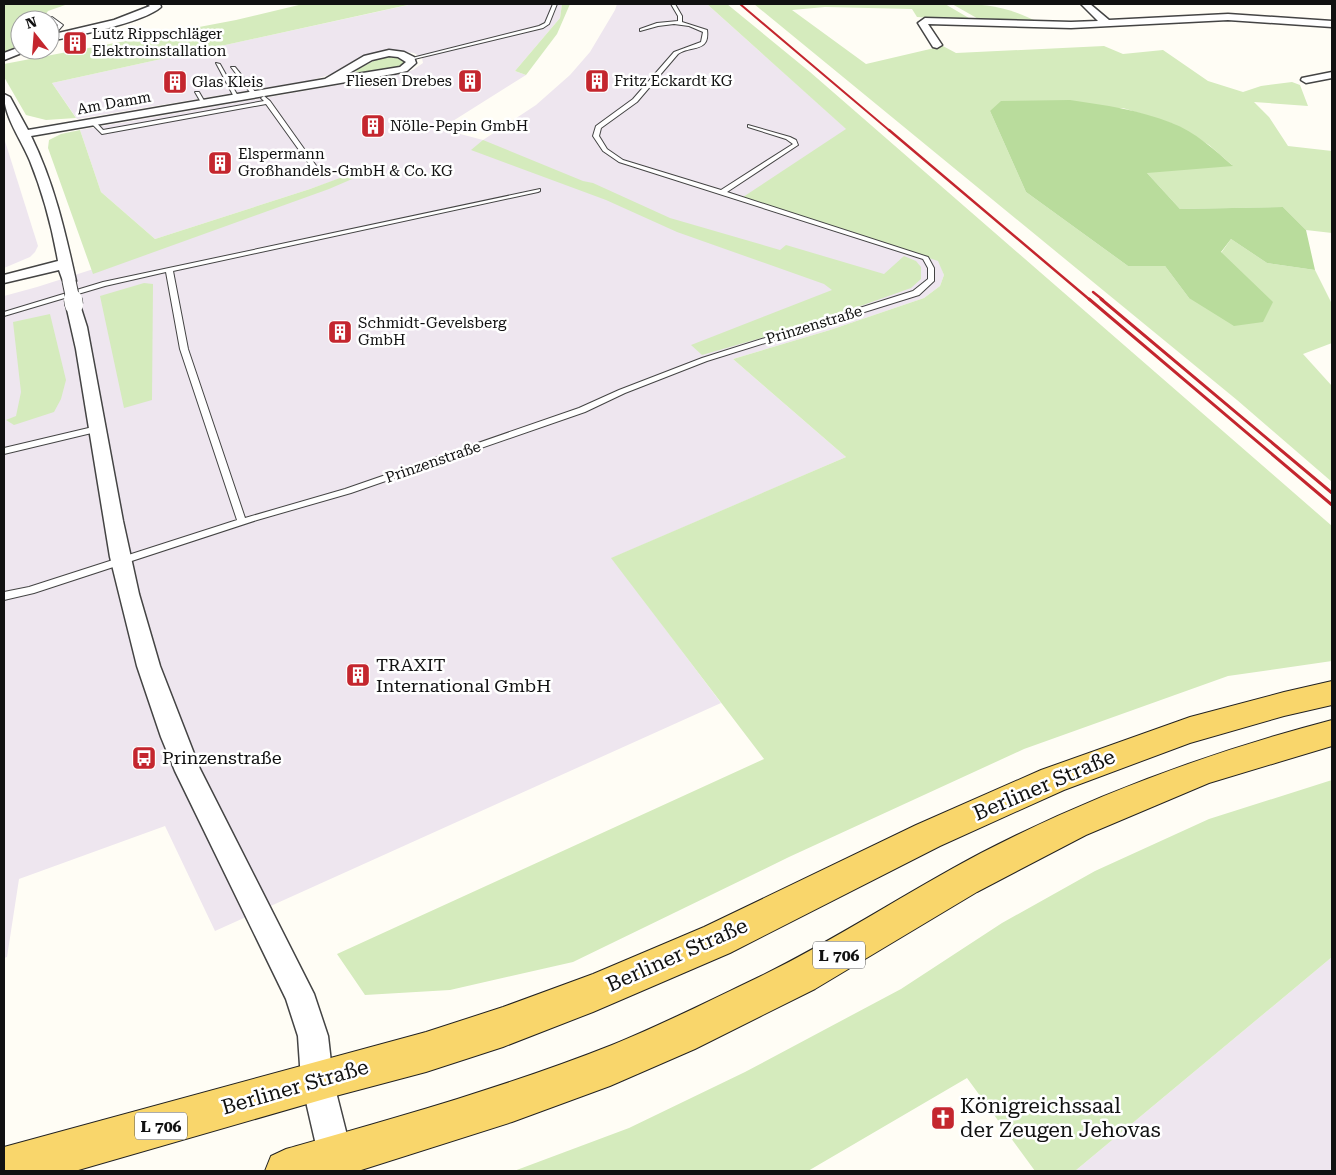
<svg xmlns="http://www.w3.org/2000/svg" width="1336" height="1175" font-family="'Roboto Serif',serif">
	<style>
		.industrial { fill: #eee6ef }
		.green { fill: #d5ebbd }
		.forest { fill: #b9dc9c }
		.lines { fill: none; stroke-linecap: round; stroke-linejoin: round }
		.service-casing { stroke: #444; stroke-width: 2 }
		.minor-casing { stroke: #444; stroke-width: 3 }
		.primary-casing { stroke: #222; stroke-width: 2 }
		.service { fill: #fff; fill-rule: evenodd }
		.minor { fill: #fff; fill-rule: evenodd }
		.primary { fill: #f9d66b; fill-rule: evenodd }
		.rail-far2 { stroke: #c4262e; stroke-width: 2 }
		.rail-far1 { stroke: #c4262e; stroke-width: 2.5 }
		.rail { stroke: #c4262e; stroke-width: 3 }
		.minor-bridge-far1-casing { stroke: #444; stroke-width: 15; stroke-linecap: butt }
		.minor-bridge-casing { stroke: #444; stroke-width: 19; stroke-linecap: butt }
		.minor-bridge-far1 { stroke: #fff; stroke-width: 13 }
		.minor-bridge { stroke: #fff; stroke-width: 18 }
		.labels { text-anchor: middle; stroke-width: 5; stroke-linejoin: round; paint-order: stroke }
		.far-poi-label { font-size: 15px; fill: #111; stroke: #fff; text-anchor: start }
		.far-street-label { font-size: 15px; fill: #111; stroke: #fff }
		.shield { fill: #fff; stroke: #585858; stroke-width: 1 }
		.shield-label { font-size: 16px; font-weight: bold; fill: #111 }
		.poi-label { font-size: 18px; fill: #111; stroke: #fff; text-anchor: start }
		.near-street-label { font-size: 21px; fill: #111; stroke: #fff }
		.near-poi-label { font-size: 21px; fill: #111; stroke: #fff; text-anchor: start }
	</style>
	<rect width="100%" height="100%" fill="#fffdf5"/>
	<g class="industrial">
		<path d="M 413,4 L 562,4 L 560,18 L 515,71 L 526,75 L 437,131 L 449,131 L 483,140 L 536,105 L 570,75 L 590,52 L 615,10 L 617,4 L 707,4 L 1010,276 L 988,283 L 939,261 L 944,275 L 940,286 L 924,298 L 830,330 L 733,359 L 846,457 L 612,558 L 721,703 L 215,931 L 165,826 L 19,879 L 7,957 L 4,958 L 4,296 L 37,287 L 191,238 L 367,169 L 310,189 L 155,239 L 101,192 L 80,130 L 401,74 L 413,70 L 423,63 L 422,58 L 414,53 L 398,51 L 379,52 L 360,57 L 332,74 L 312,80 L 77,119 L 52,83 Z"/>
		<path d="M 4,138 L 38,246 L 35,252 L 30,257 L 4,268 Z"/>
		<path d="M 1332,957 L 1332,1171 L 1075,1171 Z"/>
	</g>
	<g class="green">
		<path d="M 4,4 L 68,4 L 48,11 L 43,18 L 47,20 L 20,20 L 20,49 L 4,55 Z"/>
		<path d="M 303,4 L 412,4 L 52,83 L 76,118 L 46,120 L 26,115 L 4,77 L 4,64 L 236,20 Z"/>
		<path d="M 562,4 L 570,4 L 557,34 L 526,75 L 515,71 L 560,18 Z"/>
		<path d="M 707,4 L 727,4 L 810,72 L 1332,526 L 1332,661 L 1228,676 L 1024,749 L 789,857 L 573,962 L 450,990 L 365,995 L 337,954 L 764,759 L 611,558 L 846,457 L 733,359 L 830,330 L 924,298 L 940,286 L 944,275 L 938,261 L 743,197 L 846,129 Z"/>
		<path d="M 754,4 L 945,4 L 974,21 L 917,17 L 912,9 L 825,7 L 792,10 L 866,64 L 943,46 L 956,53 L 1104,46 L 1123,54 L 1163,50 L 1208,81 L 1243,92 L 1261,86 L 1292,82 L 1300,85 L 1308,106 L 1254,102 L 1269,117 L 1288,146 L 1332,151 L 1332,233 L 1306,230 L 1283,207 L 1180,209 L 1146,172 L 1232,165 L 1209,145 L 1174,124 L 1123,108 L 990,111 L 1026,192 L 1128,266 L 1165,266 L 1189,298 L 1231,239 L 1267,263 L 1315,270 L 1332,304 L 1332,343 L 1303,354 L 1332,386 L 1332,482 L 1237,400 Z"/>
		<path d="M 952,4 C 987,4 1006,6 1038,22 L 982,21 Z"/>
		<path d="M 397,57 L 404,60 L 404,63 C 396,70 364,76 355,71 L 379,58 Z"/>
		<path d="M 80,130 L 101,192 L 155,239 L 310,189 L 367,168 L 366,173 L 329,189 L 93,274 L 48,148 L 49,140 L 61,134 Z"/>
		<path d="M 483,140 L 583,181 L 593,183 L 670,218 L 780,250 L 786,245 L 884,274 L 904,256 L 916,261 L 921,267 L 921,279 L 911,288 L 813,323 L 702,355 L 691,345 L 832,290 L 824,284 L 677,232 L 606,200 L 471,150 Z"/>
		<path d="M 144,283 L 153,284 L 152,400 L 124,408 L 100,296 Z"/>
		<path d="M 50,314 L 66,380 L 61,399 L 54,412 L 14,425 L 6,420 L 16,416 L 21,392 L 13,322 Z"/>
		<path d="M 1332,780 L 1332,957 L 1075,1171 L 1035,1171 L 967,1078 L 808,1171 L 514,1171 L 629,1128 L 745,1072 L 901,989 L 1002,923 L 1095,871 L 1209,819 Z"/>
	</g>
	<path class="forest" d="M 1070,100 C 1105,105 1139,110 1172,123 C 1195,132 1215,150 1233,166 L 1147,173 L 1180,209 L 1283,207 L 1306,230 L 1315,270 L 1267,263 L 1231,239 L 1221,252 L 1273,302 L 1263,322 L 1234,326 L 1189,298 L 1165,266 L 1128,266 L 1026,192 L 990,111 L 1001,101 Z"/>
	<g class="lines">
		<defs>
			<g id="service">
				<path d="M 553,4 L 557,4 L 549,24 L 543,28 L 410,60 L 408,59 L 539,26 L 545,23 Z"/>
				<path d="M 671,4 L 675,4 L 682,16 L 682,22 L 707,30 C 710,53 691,45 678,54 L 637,102 L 601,128 L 599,136 L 607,149 L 623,160 L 721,190 L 793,144 L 786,139 L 748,127 L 748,125 L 790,137 L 796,140 L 798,145 L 727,192 L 928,257 L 934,268 L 934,281 L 919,295 L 707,361 L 625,393 L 585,412 L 351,493 L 257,520 L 34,593 L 4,600 L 4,592 L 29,587 L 237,520 L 180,349 L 166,272 L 105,286 L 4,316 L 4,312 L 103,282 L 540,189 L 540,191 L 538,192 L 173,271 L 188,349 L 245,518 L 345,489 L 579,408 L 619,390 L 702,358 L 913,291 L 928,279 L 928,268 L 923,259 L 619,162 L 603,151 L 593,136 L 596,126 L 633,99 L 674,52 L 701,42 L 703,32 L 689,26 L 674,24 L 658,26 L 640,31 L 640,29 L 657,23 L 678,21 L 678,16 Z"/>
				<path d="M 52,17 L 63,25 L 51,39 L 50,36 L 58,25 L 50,19 Z"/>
				<path d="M 216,63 L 220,64 L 239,98 L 234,97 Z"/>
				<path d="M 231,67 L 235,67 L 256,93 L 256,95 L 252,95 Z"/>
				<path d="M 195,92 L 199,92 L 206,104 L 202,104 Z"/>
				<path d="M 264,96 L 270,101 L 322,174 L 321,175 L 317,175 L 266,104 L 102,134 L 90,122 L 95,121 L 103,130 L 264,101 L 261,98 Z"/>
				<path d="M 97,426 L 101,429 L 100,431 L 4,454 L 4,448 Z"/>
			</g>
			<g id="minor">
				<path d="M 147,4 L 160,4 L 161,7 C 143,23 75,36 50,41 L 50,35 L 114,20 L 150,6 Z"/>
				<path d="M 1081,4 L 1090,4 L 1109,20 L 1228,14 L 1332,21 L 1332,27 L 1228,20 L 1071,28 L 928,24 L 942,45 L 937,48 L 933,47 L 918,23 L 925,18 L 1071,22 L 1098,21 Z"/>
				<path d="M 20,47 L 20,50 L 25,50 L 24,52 L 4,60 L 4,53 Z"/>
				<path d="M 389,50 L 404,52 L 414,57 L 416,63 L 407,71 L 393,74 L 31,136 C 54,183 65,231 76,281 L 74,284 L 64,284 L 59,270 L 4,283 L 4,275 L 58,261 C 52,227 43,193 30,161 C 21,139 4,117 4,94 L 10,97 L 28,130 L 325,79 L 364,56 ZM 389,56 L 398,57 L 406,62 L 400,67 L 344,76 L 372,60 Z"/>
				<path d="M 1332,72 L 1332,78 L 1306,83 L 1301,80 L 1302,78 Z"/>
				<path d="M 74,300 L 79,302 L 87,327 L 123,521 L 139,594 L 160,666 L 200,769 L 314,994 L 328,1036 L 333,1080 L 356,1171 L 322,1171 L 301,1080 L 298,1036 L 286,999 L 175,771 L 161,737 L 137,666 L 110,557 L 76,349 L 66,305 L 69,302 Z"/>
			</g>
			<g id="primary">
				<path d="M 1332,681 L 1332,705 L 1284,716 L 1190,743 L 1064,790 L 940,846 L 730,953 L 593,1012 L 503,1047 L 426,1072 L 328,1098 L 75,1171 L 4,1171 L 4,1147 L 426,1032 L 503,1007 L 593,974 L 704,927 L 916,825 L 1041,770 L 1190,717 L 1284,692 Z"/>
				<path d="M 1332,720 L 1332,746 L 1209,783 L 1086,835 L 977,892 L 815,989 L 695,1049 L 610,1086 L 512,1122 L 358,1171 L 265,1171 L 271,1156 L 286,1149 C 395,1118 506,1087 612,1045 C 661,1025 709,1001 757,978 C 834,941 905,893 981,853 C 1093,795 1210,752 1332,720 Z"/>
			</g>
		</defs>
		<use href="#service" class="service-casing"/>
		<use href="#minor" class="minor-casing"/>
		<use href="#primary" class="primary-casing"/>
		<use href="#service" class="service"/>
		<use href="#minor" class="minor"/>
		<use href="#primary" class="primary"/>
		<path class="rail-far2" d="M 740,4 L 890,131"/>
		<g class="rail-far1">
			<path d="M 889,130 L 1090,300"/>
			<path d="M 1093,292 L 1103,300"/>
		</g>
		<g class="rail">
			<path d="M 1089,299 L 1332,505"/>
			<path d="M 1101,299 L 1332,493"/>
		</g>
		<defs>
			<path id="minor-bridge-far1" d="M 69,281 L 73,300"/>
			<path id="minor-bridge" d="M 73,299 L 74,305"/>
		</defs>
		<use href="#minor-bridge-far1" class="minor-bridge-far1-casing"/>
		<use href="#minor-bridge" class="minor-bridge-casing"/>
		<use href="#minor-bridge-far1" class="minor-bridge-far1"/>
		<use href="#minor-bridge" class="minor-bridge"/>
	</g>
	<defs>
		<symbol id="building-square" viewBox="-11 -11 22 22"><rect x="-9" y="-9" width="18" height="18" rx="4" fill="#c4262e" stroke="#fff"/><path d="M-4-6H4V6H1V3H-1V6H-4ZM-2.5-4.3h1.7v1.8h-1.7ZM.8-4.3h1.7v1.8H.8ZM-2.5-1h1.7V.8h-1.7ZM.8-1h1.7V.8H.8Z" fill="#fff"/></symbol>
		<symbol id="bus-square" viewBox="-11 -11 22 22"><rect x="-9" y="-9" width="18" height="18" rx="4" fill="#c4262e" stroke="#fff"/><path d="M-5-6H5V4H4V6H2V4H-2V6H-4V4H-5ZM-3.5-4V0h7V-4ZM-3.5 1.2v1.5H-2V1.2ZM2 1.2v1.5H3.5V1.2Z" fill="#fff"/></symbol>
		<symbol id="church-square" viewBox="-11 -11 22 22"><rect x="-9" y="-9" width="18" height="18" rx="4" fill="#c4262e" stroke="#fff"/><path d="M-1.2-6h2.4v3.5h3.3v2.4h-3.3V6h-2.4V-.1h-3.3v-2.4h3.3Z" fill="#fff"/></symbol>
	</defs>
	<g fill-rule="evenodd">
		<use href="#building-square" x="61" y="29" width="28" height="28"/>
		<use href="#building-square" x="456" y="67" width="28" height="28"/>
		<use href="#building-square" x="583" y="67" width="28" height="28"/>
		<use href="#building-square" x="161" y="68" width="28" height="28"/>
		<use href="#building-square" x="359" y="112" width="28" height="28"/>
		<use href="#building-square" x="206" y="149" width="28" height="28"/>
		<use href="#building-square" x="326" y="318" width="28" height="28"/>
		<use href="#building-square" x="344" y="661" width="28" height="28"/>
		<use href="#bus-square" x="130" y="744" width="28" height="28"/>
		<use href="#church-square" x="929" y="1104" width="28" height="28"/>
	</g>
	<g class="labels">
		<g class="far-poi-label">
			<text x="92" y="39">Lutz Rippschläger<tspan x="92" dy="17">Elektroinstallation</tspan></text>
			<text x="452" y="86" text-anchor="end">Fliesen Drebes</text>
			<text x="614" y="86">Fritz Eckardt KG</text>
			<text x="192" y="87">Glas Kleis</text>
			<text x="390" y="131">Nölle-Pepin GmbH</text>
			<text x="238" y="159">Elspermann<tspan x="238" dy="17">Großhandels-GmbH &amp; Co. KG</tspan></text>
			<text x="358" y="328">Schmidt-Gevelsberg<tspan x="358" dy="17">GmbH</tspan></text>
		</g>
		<g class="far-street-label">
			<text transform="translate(114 103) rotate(-10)" y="5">Am Damm</text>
			<text transform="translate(814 325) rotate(-17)" y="5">Prinzenstraße</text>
			<text transform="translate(433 462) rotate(-19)" y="5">Prinzenstraße</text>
		</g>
		<g class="shield">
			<rect x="813" y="941.5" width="52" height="27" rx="4"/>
			<rect x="135" y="1112.5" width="52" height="27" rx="4"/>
		</g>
		<g class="shield-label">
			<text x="839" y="961">L 706</text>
			<text x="161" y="1132">L 706</text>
		</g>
		<g class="poi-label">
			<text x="376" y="671">TRAXIT<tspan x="376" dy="21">International GmbH</tspan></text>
			<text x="162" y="764">Prinzenstraße</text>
		</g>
		<g class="near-street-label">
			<text transform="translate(1044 785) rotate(-23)" y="7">Berliner Straße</text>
			<text transform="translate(677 955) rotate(-24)" y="7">Berliner Straße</text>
			<text transform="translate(295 1087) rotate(-16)" y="7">Berliner Straße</text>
		</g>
		<g class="near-poi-label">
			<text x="960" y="1113">Königreichssaal<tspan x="960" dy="24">der Zeugen Jehovas</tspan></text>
		</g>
	</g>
	<rect width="1336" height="1175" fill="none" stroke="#111111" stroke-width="10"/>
	<g transform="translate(35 35) rotate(343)"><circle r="24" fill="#ffffff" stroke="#a0a0a0"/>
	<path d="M0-4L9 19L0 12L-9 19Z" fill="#c4262e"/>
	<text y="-8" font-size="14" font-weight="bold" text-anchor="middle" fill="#111111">N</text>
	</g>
</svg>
